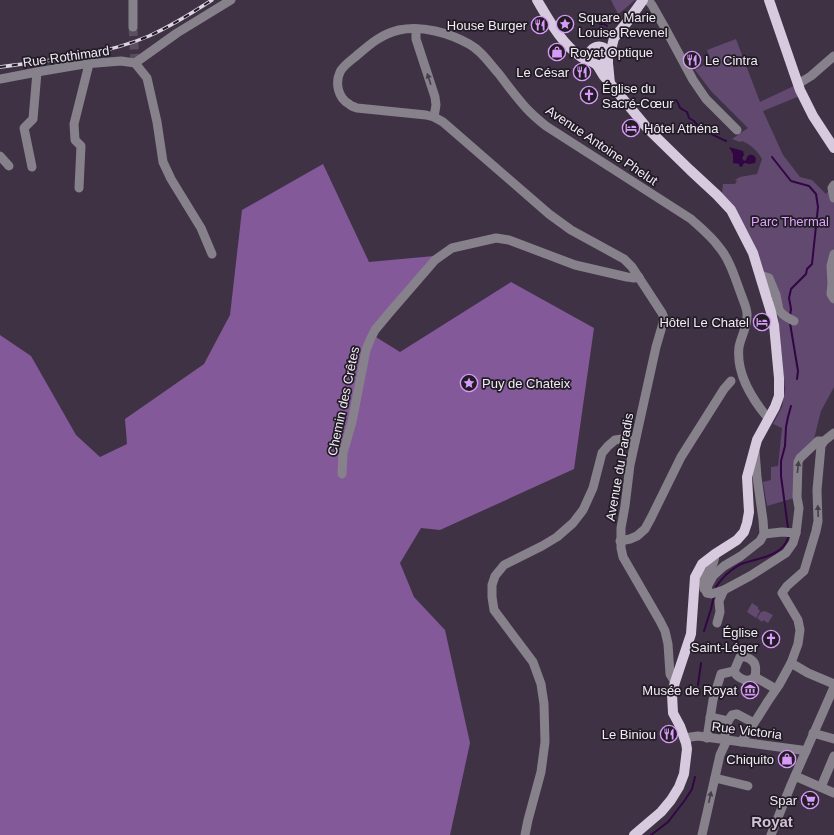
<svg xmlns="http://www.w3.org/2000/svg" width="834" height="835" font-family="Arial,sans-serif">
	<style>
		.green { fill: #62496f }
		.forest { fill: #84599a }
		.water { fill: #320644 }
		.lines { fill: none; stroke-linecap: round; stroke-linejoin: round }
		.stream { stroke: #320644; stroke-width: 2 }
		.minor-tunnel { stroke: #5a4e60; stroke-width: 9; stroke-dasharray: 9 4.5; stroke-linecap: butt }
		.minor { stroke: #87818b; stroke-width: 9 }
		.major { stroke: #d7cade; stroke-width: 10 }
		.rail-casing { stroke: #dcd4e1; stroke-width: 3.5 }
		.rail { stroke: #221c25; stroke-width: 2; stroke-dasharray: 6; stroke-linecap: butt }
		.oneway { fill: #453f49 }
		.labels { text-anchor: middle; stroke-width: 3.5; stroke-linejoin: round; paint-order: stroke }
		.poi-label { font-size: 13px; fill: #f2eaf7; stroke: #221c25; text-anchor: end }
		.street-label { font-size: 13px; fill: #f2eaf7; stroke: #221c25 }
		.park-label { font-size: 13px; fill: #dea2fd; stroke: #221c25 }
		.quarter-label { font-size: 15px; font-weight: bold; fill: #d0c1d9; stroke: #221c25 }
	</style>
	<rect width="100%" height="100%" fill="#3f3245"/>
	<g class="green">
		<path d="M 611,0 L 635,0 L 621,12 L 618,14 Z"/>
		<path d="M 736,39 L 760,102 L 798,84 L 802,95 L 763,111 L 783,155 L 800,177 L 812,180 L 826,194 L 834,184 L 834,387 L 821,411 L 814,439 L 800,453 L 794,498 L 767,506 L 763,482 L 771,480 L 771,467 L 778,466 L 782,428 L 773,424 L 782,407 L 785,390 L 778,316 L 767,278 L 743,227 L 722,195 L 723,184 L 735,184 L 737,181 L 735,180 L 740,177 L 757,174 L 762,159 C 757,150 751,145 742,141 L 740,142 L 732,139 L 748,128 L 711,91 L 695,70 L 711,61 L 707,50 Z"/>
		<path d="M 752,603 L 758,607 L 758,609 L 760,611 L 756,618 L 747,612 Z"/>
		<path d="M 765,611 L 773,615 L 768,623 L 763,620 L 762,622 L 757,618 L 761,612 Z"/>
	</g>
	<path class="forest" d="M 323,164 L 369,262 L 434,256 L 371,334 L 400,352 L 511,282 L 594,328 L 574,469 L 440,530 L 421,528 L 400,563 L 414,597 L 445,630 L 470,743 L 450,835 L 0,835 L 0,335 L 31,356 L 76,435 L 100,457 L 127,444 L 125,419 L 204,364 L 230,315 L 242,210 Z"/>
	<path class="water" d="M 729,147 L 743,151 L 744,155 L 742,158 L 744,161 L 746,160 L 747,157 L 749,155 C 753,154 755,156 756,159 L 755,163 L 750,164 L 744,163 L 742,167 L 739,166 L 739,164 L 733,163 L 733,154 Z"/>
	<g class="lines">
		<g class="stream">
			<path d="M 600,24 L 604,24 L 607,26"/>
			<path d="M 676,100 L 678,103 L 680,108 L 687,112 L 689,118 L 694,121 L 700,128 L 703,128 C 709,134 718,137 726,141"/>
			<path d="M 772,157 L 791,181 L 809,186 L 816,194 L 818,207 L 812,264 L 807,269 L 806,274 L 791,289 L 789,298 L 791,309 L 790,316"/>
			<path d="M 790,323 L 798,371 L 797,379"/>
			<path d="M 788,528 L 781,476 L 781,461 L 785,446 L 786,427 L 788,417 L 791,406"/>
			<path d="M 715,590 C 716,585 719,583 722,579 C 726,574 735,567 741,564 C 757,558 782,557 788,538"/>
			<path d="M 704,631 L 711,609 L 714,596"/>
			<path d="M 698,685 L 701,663"/>
			<path d="M 651,835 L 668,822 L 685,800 L 692,789 L 695,777"/>
		</g>
		<path class="minor-tunnel" d="M 133,27 L 135,63"/>
		<g class="minor">
			<path d="M 648,0 L 652,5 L 665,28 L 693,80 L 706,99 L 737,130"/>
			<path d="M 133,27 L 133,0"/>
			<path d="M 416,29 L 416,39 L 435,97 L 436,105 L 434,117"/>
			<path d="M 135,63 L 147,78 L 157,122 L 163,162 L 171,179 L 201,228 L 212,254"/>
			<path d="M 135,63 L 177,33 L 231,0"/>
			<path d="M 0,79 L 37,72 L 84,64 L 121,61 L 135,63"/>
			<path d="M 798,84 L 811,76 L 834,56"/>
			<path d="M 0,156 L 9,166"/>
			<path d="M 32,167 L 24,128 L 33,119 L 37,72"/>
			<path d="M 834,185 L 832,188 L 834,198"/>
			<path d="M 79,188 L 81,146 L 75,140 L 74,124 L 89,64"/>
			<path d="M 834,254 L 831,266 L 832,283 L 831,294 L 834,299"/>
			<path d="M 760,275 L 769,278 L 776,295 L 779,310 C 783,316 788,318 794,321"/>
			<path d="M 342,474 L 343,453 L 352,422 L 366,350 L 370,340 L 375,330 L 390,312 L 435,260 L 452,248 L 496,238 L 509,240 L 575,265 L 627,277 L 634,278 L 639,277"/>
			<path d="M 764,534 L 782,532 L 796,533"/>
			<path d="M 620,541 L 630,539 L 637,536 L 645,529 L 651,518 L 681,457 L 724,389 L 731,381"/>
			<path d="M 704,589 C 702,574 709,575 713,564 C 714,561 715,557 715,554"/>
			<path d="M 707,593 L 711,594 L 724,590 L 750,576 L 786,553 L 793,543 L 796,533 L 799,508 L 797,497 L 798,462 L 800,458 L 818,441 L 824,441 L 834,433"/>
			<path d="M 707,593 L 708,585 L 713,576 L 724,566 L 741,556 L 760,541 L 764,534 L 763,520 L 757,477 L 755,451"/>
			<path d="M 717,623 L 720,612 L 719,601 L 724,590"/>
			<path d="M 791,663 L 808,673 L 834,684"/>
			<path d="M 734,671 C 736,676 743,681 749,680 C 751,680 753,678 755,677 L 776,689"/>
			<path d="M 675,682 L 670,674 L 668,644 L 665,631 L 660,621 L 623,557 L 621,548 L 621,528 L 625,506 L 630,465 L 656,347 L 663,323 L 664,318 L 662,313 L 632,267 L 624,259 L 571,230 L 549,214 L 443,122 L 434,117 L 426,115 L 357,108 C 354,107 351,106 349,104 C 338,98 335,83 340,72 C 343,66 350,61 355,57 C 369,45 381,34 399,30 C 422,25 449,33 469,44 C 482,51 490,64 499,74 C 509,87 519,101 530,112 C 535,117 541,122 546,126 L 691,219 C 701,228 711,236 719,247 C 730,260 735,278 741,294 C 743,300 747,308 747,314 C 748,326 741,336 739,347 C 736,373 752,399 768,418"/>
			<path d="M 710,717 L 728,721"/>
			<path d="M 813,733 L 834,739"/>
			<path d="M 684,738 L 698,736 L 801,750 L 806,751"/>
			<path d="M 707,738 L 713,700 L 721,674 L 734,671 L 740,657 C 745,656 746,657 750,659 C 757,663 756,670 755,677"/>
			<path d="M 724,740 L 728,721 L 732,715 L 737,714 L 754,723"/>
			<path d="M 741,742 L 743,739 L 758,717 L 768,701 L 779,685 L 791,663 L 798,644 L 800,630 L 798,620 L 782,593 L 787,586 L 804,571 L 816,531 L 818,521 L 817,490 L 821,446 L 824,441"/>
			<path d="M 795,776 L 834,793"/>
			<path d="M 715,778 L 748,786"/>
			<path d="M 821,787 L 834,756"/>
			<path d="M 525,835 L 528,820 L 541,772 L 545,742 L 544,704 L 541,684 L 533,662 L 494,610 L 492,597 L 492,585 L 495,576 L 504,565 L 542,546 L 557,537 L 573,523 L 583,510 L 593,488 L 602,453 L 608,446 L 615,440 L 622,439 L 635,441"/>
			<path d="M 702,835 L 720,755 L 727,740"/>
			<path d="M 771,835 L 791,785 L 834,687"/>
		</g>
		<g class="major">
			<path d="M 537,0 C 549,20 561,43 581,57 C 583,59 586,59 589,60 C 595,63 597,67 603,64 L 608,58"/>
			<path d="M 769,0 L 800,90 L 813,116 L 834,148"/>
			<path d="M 608,54 L 612,46 L 614,38 L 628,21 L 643,0"/>
			<path d="M 590,61 C 585,46 605,41 608,54 C 608,57 608,61 608,64 C 609,70 609,77 610,83"/>
			<path d="M 597,65 L 603,75 L 648,129 L 690,170 L 717,195 L 731,210 L 753,253 L 771,312 L 774,325 L 779,378 L 779,396 L 775,407 L 757,440 L 747,477 L 749,512 L 747,523 L 744,532 L 737,540 L 715,554 L 702,564 L 695,577 L 691,634 L 675,682 L 672,694 L 673,713 L 680,726 L 686,743 L 687,749 L 684,774 L 679,787 L 671,800 L 661,812 L 634,835"/>
		</g>
		<defs>
			<path id="rail" d="M 0,67 C 50,60 102,56 149,36 C 171,26 192,13 212,0"/>
		</defs>
		<use href="#rail" class="rail-casing"/>
		<use href="#rail" class="rail"/>
	</g>
	<defs><path id="oneway-solid" d="M-6-.8H1V-3.2L6.5 0L1 3.2V.8H-6Z"/></defs>
	<g class="oneway">
		<use href="#oneway-solid" transform="translate(429 79) rotate(-108)"/>
		<use href="#oneway-solid" transform="translate(798 467) rotate(-84)"/>
		<use href="#oneway-solid" transform="translate(818 511) rotate(-92)"/>
		<use href="#oneway-solid" transform="translate(710 797) rotate(-77)"/>
	</g>
	<defs>
		<symbol id="sight-ring" viewBox="-11 -11 22 22"><circle r="9.5" fill="#221c25" stroke="#d89af8" stroke-width="1.5"/><path d="M0-6L1.8-2.2L6-1.7L2.9 1.2L3.7 5.4L0 3.3L-3.7 5.4L-2.9 1.2L-6-1.7L-1.8-2.2Z" fill="#d89af8"/></symbol>
		<symbol id="restaurant-ring" viewBox="-11 -11 22 22"><circle r="9.5" fill="#221c25" stroke="#d89af8" stroke-width="1.5"/><path d="M-5-6h1v4h1v-4h1v4h1v-4h1v5L-1.5 .5V6h-2V.5L-5-1ZM5-6V6H3V1.5H1.5Q1.5-4 5-6Z" fill="#d89af8"/></symbol>
		<symbol id="shop-ring" viewBox="-11 -11 22 22"><circle r="9.5" fill="#221c25" stroke="#d89af8" stroke-width="1.5"/><path d="M-5-2.5h2.3a2.7 3.5 0 0 1 5.4 0H5L5.5 6h-11ZM-1.5-2.5h3a1.5 2.3 0 0 0-3 0Z" fill="#d89af8"/></symbol>
		<symbol id="church-ring" viewBox="-11 -11 22 22"><circle r="9.5" fill="#221c25" stroke="#d89af8" stroke-width="1.5"/><path d="M-1.2-6h2.4v3.5h3.3v2.4h-3.3V6h-2.4V-.1h-3.3v-2.4h3.3Z" fill="#d89af8"/></symbol>
		<symbol id="hotel-ring" viewBox="-11 -11 22 22"><circle r="9.5" fill="#221c25" stroke="#d89af8" stroke-width="1.5"/><path d="M-6-4.5h1.5V1H6V5H4.5V3h-9V5H-6ZM-4 0a1.8 1.8 0 1 1 3.6 0ZM.5 0V-2.5h3Q6-2.5 6 0Z" fill="#d89af8"/></symbol>
		<symbol id="museum-ring" viewBox="-11 -11 22 22"><circle r="9.5" fill="#221c25" stroke="#d89af8" stroke-width="1.5"/><path d="M0-6L6-3V-2H-6V-3ZM-5-1h2V3h-2ZM-1-1h2V3h-2ZM3-1h2V3H3ZM-6 4H6V6H-6Z" fill="#d89af8"/></symbol>
		<symbol id="supermarket-ring" viewBox="-11 -11 22 22"><circle r="9.5" fill="#221c25" stroke="#d89af8" stroke-width="1.5"/><path d="M-6-5.5h2.5l.6 2H6L4.5 2H-2.5L-4.4-4H-6ZM-1.5 3.2a1.3 1.3 0 1 0 .1 0ZM3 3.2a1.3 1.3 0 1 0 .1 0Z" fill="#d89af8"/></symbol>
	</defs>
	<g fill-rule="evenodd">
		<use href="#sight-ring" x="555" y="14" width="20" height="20"/>
		<use href="#restaurant-ring" x="530" y="15" width="20" height="20"/>
		<use href="#shop-ring" x="547" y="42" width="20" height="20"/>
		<use href="#restaurant-ring" x="682" y="50" width="20" height="20"/>
		<use href="#restaurant-ring" x="572" y="62" width="20" height="20"/>
		<use href="#church-ring" x="579" y="85" width="20" height="20"/>
		<use href="#hotel-ring" x="621" y="118" width="20" height="20"/>
		<use href="#hotel-ring" x="752" y="312" width="20" height="20"/>
		<use href="#sight-ring" x="459" y="373" width="20" height="20"/>
		<use href="#church-ring" x="761" y="629" width="20" height="20"/>
		<use href="#museum-ring" x="740" y="680" width="20" height="20"/>
		<use href="#restaurant-ring" x="659" y="724" width="20" height="20"/>
		<use href="#shop-ring" x="777" y="749" width="20" height="20"/>
		<use href="#supermarket-ring" x="800" y="790" width="20" height="20"/>
	</g>
	<g class="labels">
		<g class="poi-label">
			<text x="578" y="22" text-anchor="start">Square Marie<tspan x="578" dy="15">Louise Revenel</tspan></text>
			<text x="527" y="30">House Burger</text>
			<text x="570" y="57" text-anchor="start">Royat Optique</text>
			<text x="705" y="65" text-anchor="start">Le Cintra</text>
			<text x="569" y="77">Le César</text>
			<text x="602" y="93" text-anchor="start">Église du<tspan x="602" dy="15">Sacré-Cœur</tspan></text>
			<text x="644" y="133" text-anchor="start">Hôtel Athéna</text>
			<text x="749" y="327">Hôtel Le Chatel</text>
			<text x="482" y="388" text-anchor="start">Puy de Chateix</text>
			<text x="758" y="637">Église<tspan x="758" dy="15">Saint-Léger</tspan></text>
			<text x="737" y="695">Musée de Royat</text>
			<text x="656" y="739">Le Biniou</text>
			<text x="774" y="764">Chiquito</text>
			<text x="797" y="805">Spar</text>
		</g>
		<g class="street-label">
			<text transform="translate(66 56) rotate(-8)" y="5">Rue Rothimard</text>
			<text transform="translate(602 145) rotate(34)" y="5">Avenue Antoine Phelut</text>
			<text transform="translate(343 401) rotate(-78)" y="5">Chemin des Crêtes</text>
			<text transform="translate(619 467) rotate(-80)" y="5">Avenue du Paradis</text>
			<text transform="translate(747 730) rotate(7)" y="5">Rue Victoria</text>
		</g>
		<g class="park-label">
			<text x="790" y="226">Parc Thermal</text>
		</g>
		<g class="quarter-label">
			<text x="772" y="827">Royat</text>
		</g>
	</g>
</svg>
